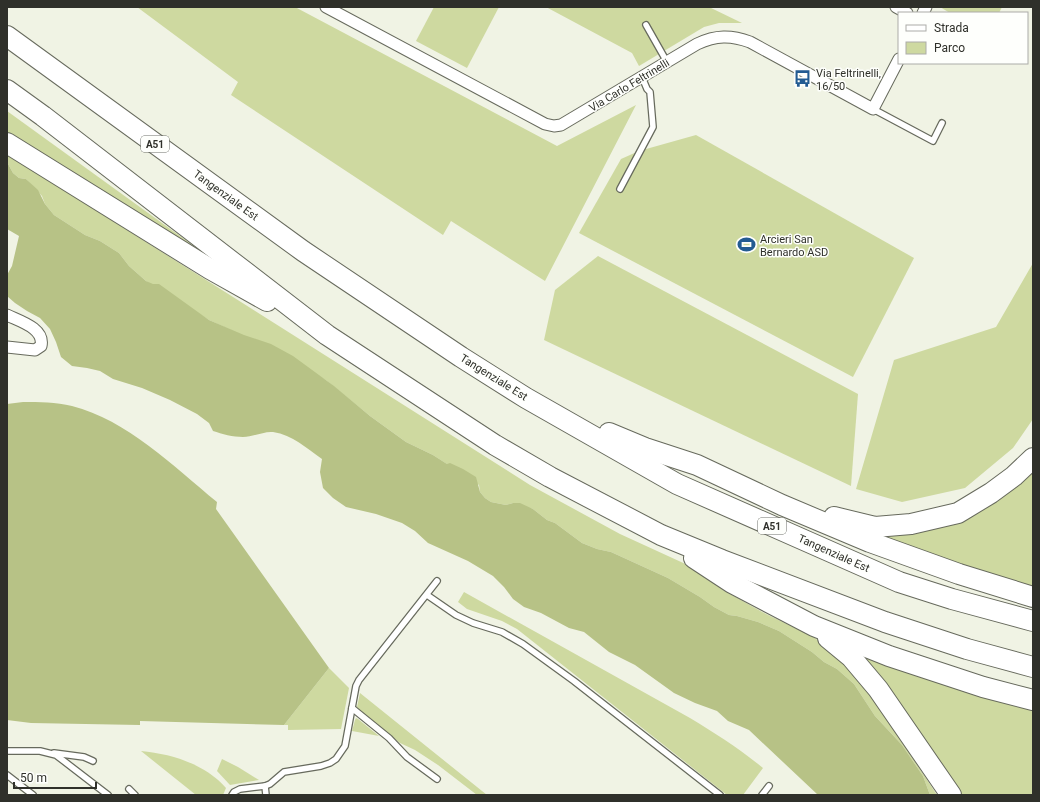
<svg xmlns="http://www.w3.org/2000/svg" width="1040" height="802" font-family="Roboto,sans-serif">
	<style>
		.green { fill: #ced9a0 }
		.forest { fill: #b7c286 }
		.lines { fill: none; stroke-linecap: round; stroke-linejoin: round }
		.service-casing { stroke: #676a5d; stroke-width: 8 }
		.minor-casing { stroke: #676a5d; stroke-width: 13 }
		.motorway-casing { stroke: #676a5d; stroke-width: 22 }
		.service { stroke: #fff; stroke-width: 5.5 }
		.minor { stroke: #fff; stroke-width: 11 }
		.motorway { stroke: #fff; stroke-width: 20 }
		.labels { text-anchor: middle; stroke-width: 3; stroke-linejoin: round; paint-order: stroke }
		.shield { fill: #fefffc; stroke: #6d6e69; stroke-width: 1 }
		.shield-label { font-size: 10px; font-weight: bold; fill: #2f302a }
		.poi-label { font-size: 11px; fill: #2f302a; stroke: #fefffc; text-anchor: start }
		.street-label { font-size: 11px; fill: #2f302a; stroke: #fefffc }
	</style>
	<rect width="100%" height="100%" fill="#f0f3e4"/>
	<g class="green">
		<path d="M 137,7 L 295,7 L 557,146 L 636,105 L 545,281 L 451,221 L 443,235 L 231,95 L 238,82 Z"/>
		<path d="M 434,7 L 499,7 L 467,68 L 416,41 Z"/>
		<path d="M 546,7 L 709,7 L 742,23 L 719,23 L 704,27 L 639,66 L 632,53 Z"/>
		<path d="M 940,7 L 1002,7 L 999,13 L 950,13 Z"/>
		<path d="M 7,111 L 198,249 L 197,252 L 7,135 Z"/>
		<path d="M 696,135 L 914,258 L 853,377 L 579,233 L 621,159 L 639,151 Z"/>
		<path d="M 7,154 L 530,485 L 620,534 L 692,567 L 723,590 L 766,614 L 814,637 L 858,675 L 937,795 L 930,795 L 923,776 L 902,745 L 875,716 L 854,684 L 837,669 L 824,662 L 812,652 L 779,631 L 758,622 L 737,616 L 729,615 L 714,607 L 700,597 L 668,578 L 611,552 L 597,549 L 582,543 L 555,523 L 547,520 L 533,509 L 513,503 L 506,505 L 491,502 L 485,498 L 480,492 L 479,485 L 433,455 L 406,442 L 370,416 L 327,381 L 313,372 L 257,340 L 244,336 L 209,320 L 146,281 L 129,266 L 119,253 L 100,241 L 85,235 L 54,215 L 45,204 L 42,196 L 26,179 L 19,178 L 13,173 L 7,162 Z"/>
		<path d="M 598,256 L 858,394 L 851,486 L 544,340 L 555,290 Z"/>
		<path d="M 1033,263 L 1033,419 L 1013,448 L 965,488 L 902,502 L 856,489 L 894,360 L 996,327 Z"/>
		<path d="M 1033,468 L 1033,588 L 1000,578 L 853,527 L 918,526 Z"/>
		<path d="M 464,592 L 690,718 C 715,733 740,749 763,768 L 743,795 L 727,795 L 517,629 L 502,621 L 467,609 L 458,602 Z"/>
		<path d="M 859,650 L 1033,706 L 1033,795 L 961,795 L 886,685 L 864,659 Z"/>
		<path d="M 329,668 L 349,688 L 341,729 L 288,730 L 288,725 L 284,725 Z"/>
		<path d="M 360,693 L 487,795 L 477,795 L 438,765 L 415,750 L 400,743 L 359,711 L 357,707 Z"/>
		<path d="M 356,718 L 358,719 L 379,736 L 352,731 L 355,720 Z"/>
		<path d="M 141,751 C 172,754 205,764 226,788 L 223,795 L 196,795 Z"/>
		<path d="M 222,759 L 238,767 L 259,780 L 230,785 L 217,771 Z"/>
	</g>
	<g class="forest">
		<path d="M 7,162 L 13,173 L 19,178 L 26,179 L 38,190 L 45,204 L 54,215 L 85,235 L 100,241 L 119,253 L 129,266 L 146,281 L 153,284 L 159,284 L 209,320 L 244,335 L 271,344 L 293,356 L 334,386 L 370,416 L 406,442 L 433,455 L 447,464 L 450,463 L 463,469 L 476,477 L 480,492 L 485,498 L 491,502 L 506,505 L 513,503 L 520,503 L 533,509 L 547,520 L 555,523 L 582,543 L 597,549 L 611,552 L 668,578 L 700,597 L 714,607 L 729,615 L 737,616 L 758,622 L 779,631 L 812,652 L 824,662 L 837,669 L 854,684 L 875,716 L 902,745 L 923,776 L 930,795 L 818,795 L 749,730 L 728,721 L 717,711 L 695,703 L 674,693 L 635,665 L 609,652 L 584,632 L 569,628 L 541,613 L 524,607 L 513,599 L 504,587 L 493,576 L 468,561 L 428,543 L 415,531 L 402,523 L 376,514 L 346,507 L 333,498 L 323,488 L 320,472 L 322,459 C 306,448 293,435 273,432 C 264,431 253,437 243,437 C 233,437 222,434 213,431 L 209,423 L 197,414 L 170,400 L 142,388 L 113,379 L 100,371 L 87,368 L 72,366 L 61,357 L 56,342 L 50,329 L 40,318 L 27,311 L 15,303 L 7,296 L 7,275 L 12,266 L 19,236 L 7,229 Z"/>
		<path d="M 23,402 C 39,402 56,402 72,406 C 127,420 173,466 217,502 L 216,509 L 329,668 L 284,725 L 140,721 L 140,725 L 31,723 L 7,720 L 7,404 Z"/>
	</g>
	<g class="lines">
		<defs>
			<g id="service">
				<path d="M 646,25 L 667,62"/>
				<path d="M 873,109 L 933,141 L 942,123"/>
				<path d="M 620,189 L 653,127 L 650,92 L 647,89 L 642,77"/>
				<path d="M 427,595 L 456,615 L 473,623 L 502,632 L 523,644 L 574,681 L 720,795"/>
				<path d="M 352,708 L 389,738 L 407,757 L 437,779"/>
				<path d="M 7,751 L 40,751 L 56,755 L 108,795"/>
				<path d="M 54,753 L 84,757 L 93,761"/>
				<path d="M 7,775 L 33,795"/>
				<path d="M 265,786 L 266,795"/>
				<path d="M 129,789 L 135,795"/>
				<path d="M 232,795 L 234,792 L 240,789 L 265,786 L 270,784 L 284,772 L 321,766 L 330,763 L 336,759 L 345,746 L 356,686 L 359,680 L 437,581"/>
				<path d="M 762,795 L 769,786"/>
			</g>
			<g id="minor">
				<path d="M 326,7 L 545,124 L 554,126 L 561,125 L 697,44 C 716,35 731,35 750,42 L 873,109 L 899,59"/>
				<path d="M 896,7 L 907,13"/>
				<path d="M 923,13 L 926,7"/>
				<path d="M 7,315 C 19,321 45,328 41,346 L 35,350 L 7,347"/>
			</g>
			<g id="motorway">
				<path d="M 7,36 L 303,251 L 461,357 L 526,398 L 677,484 L 899,582 L 952,599 L 1033,621"/>
				<path d="M 7,90 L 43,116 L 327,335 L 495,445 L 550,477 L 661,535 L 722,560 L 885,622 L 967,649 L 1033,667"/>
				<path d="M 7,143 L 210,269 L 267,301"/>
				<path d="M 609,433 L 645,448 L 697,465 L 782,505 L 870,542 L 959,574 L 1033,597"/>
				<path d="M 834,517 L 875,527 L 911,524 L 958,513 L 991,493 L 1014,476 L 1033,458"/>
				<path d="M 694,558 L 732,583 L 814,626 L 889,656 L 983,687 L 1033,700"/>
				<path d="M 828,638 L 851,657 L 878,689 L 951,795"/>
			</g>
		</defs>
		<use href="#service" class="service-casing"/>
		<use href="#minor" class="minor-casing"/>
		<use href="#motorway" class="motorway-casing"/>
		<use href="#service" class="service"/>
		<use href="#minor" class="minor"/>
		<use href="#motorway" class="motorway"/>
	</g>
	<defs>
		<symbol id="bus-bare" viewBox="-9 -9 18 18"><path d="M-5-6H5V4H4V6H2V4H-2V6H-4V4H-5ZM-3.5-4V0h7V-4ZM-3.5 1.2v1.5H-2V1.2ZM2 1.2v1.5H3.5V1.2Z" fill="#235b92" stroke="#fefffc" stroke-width="2.5" paint-order="stroke"/></symbol>
		<symbol id="stadium-bare" viewBox="-9 -9 18 18"><path d="M0-5a6.5 5 0 1 0 0 10a6.5 5 0 1 0 0-10ZM-3.5-1.8h7v3.6h-7Z" fill="#235b92" stroke="#fefffc" stroke-width="2.5" paint-order="stroke"/></symbol>
	</defs>
	<g fill-rule="evenodd">
		<use href="#bus-bare" x="790" y="66" width="25" height="25"/>
		<use href="#stadium-bare" x="734" y="232" width="25" height="25"/>
	</g>
	<g class="labels">
		<g class="shield">
			<rect x="141" y="136" width="28" height="16" rx="3"/>
			<rect x="758" y="518" width="28" height="16" rx="3"/>
		</g>
		<g class="shield-label">
			<text x="155" y="148">A51</text>
			<text x="772" y="530">A51</text>
		</g>
		<g class="poi-label">
			<text x="816" y="77">Via Feltrinelli,<tspan x="816" dy="13">16/50</tspan></text>
			<text x="760" y="243">Arcieri San<tspan x="760" dy="13">Bernardo ASD</tspan></text>
		</g>
		<g class="street-label">
			<text transform="translate(629 85) rotate(-31)" y="4">Via Carlo Feltrinelli</text>
			<text transform="translate(226 195) rotate(36)" y="4">Tangenziale Est</text>
			<text transform="translate(494 377) rotate(32)" y="4">Tangenziale Est</text>
			<text transform="translate(834 553) rotate(24)" y="4">Tangenziale Est</text>
		</g>
	</g>
	<rect width="1040" height="802" fill="none" stroke="#2f302a" stroke-width="16"/>
	<rect x="898" y="12" width="130" height="52" fill="#fefffc" stroke="#abaca8"/>
	<rect x="906" y="25" width="20" height="6" fill="#ffffff" stroke="#abaca8"/>
	<text x="934" y="32" font-size="12" fill="#2f302a">Strada</text>
	<rect x="906" y="42" width="20" height="12" fill="#ced9a0" stroke="#abaca8"/>
	<text x="934" y="52" font-size="12" fill="#2f302a">Parco</text>
	<path d="M14 782v6h82v-6" fill="none" stroke="#2f302a" stroke-width="2"/>
	<text x="20" y="782" font-size="12" fill="#2f302a" stroke="#fefffc" stroke-width="3" paint-order="stroke">50 m</text>
</svg>
